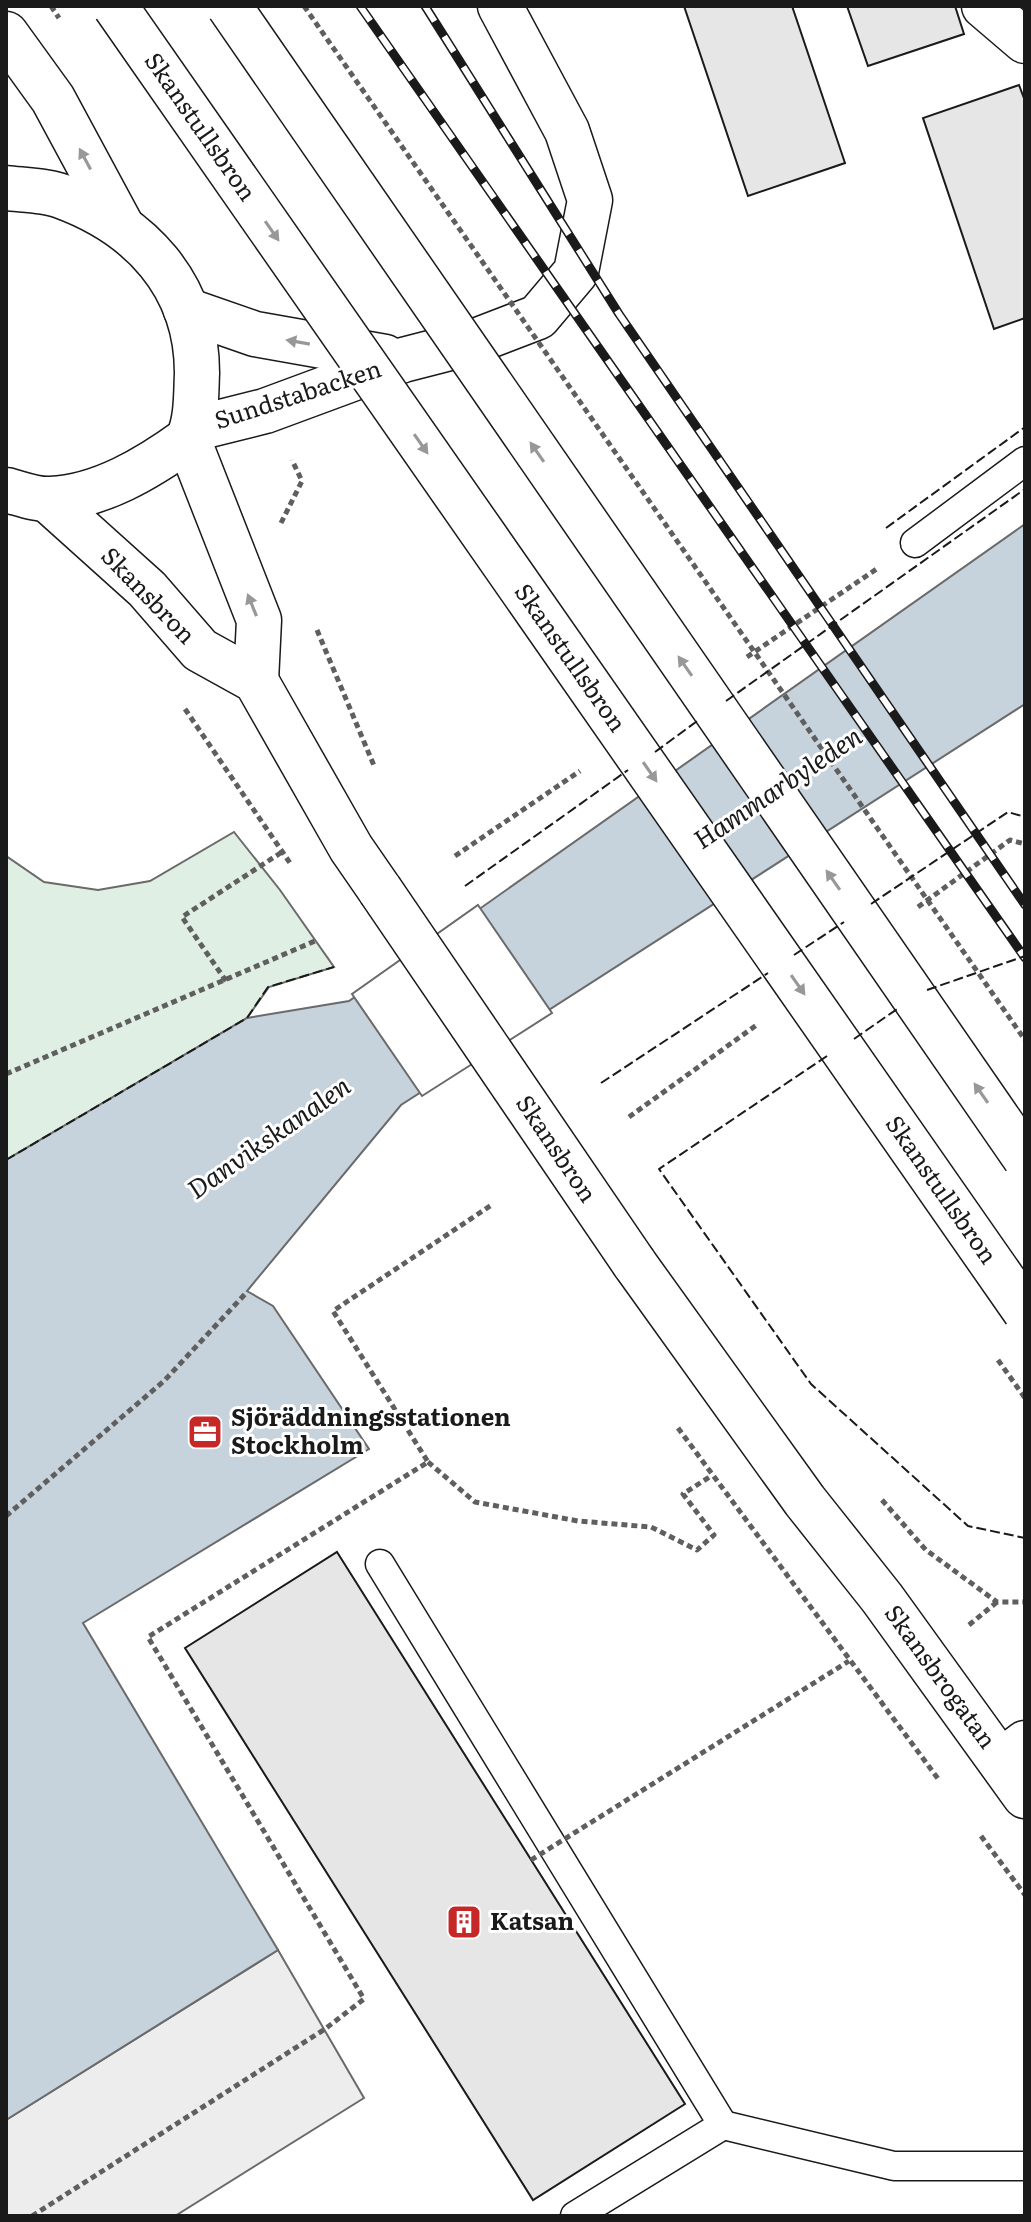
<svg xmlns="http://www.w3.org/2000/svg" width="1031" height="2222" font-family="Literata,serif">
	<style>
		.green { fill: #e0efe3; stroke: #6a6a6a; stroke-width: 2 }
		.parking { fill: #ededed; stroke: #6a6a6a; stroke-width: 2 }
		.water { fill: #c6d2dc; stroke: #6a6a6a; stroke-width: 2 }
		.pier { fill: #fff; stroke: #6a6a6a; stroke-width: 2 }
		.building { fill: #e6e6e6; stroke: #1a1a1a; stroke-width: 2 }
		.lines { fill: none; stroke-linecap: round; stroke-linejoin: round }
		.lane-casing { stroke: #1a1a1a; stroke-width: 31 }
		.street-casing { stroke: #1a1a1a; stroke-width: 47 }
		.secondary-casing { stroke: #1a1a1a; stroke-width: 47 }
		.highway-casing { stroke: #1a1a1a; stroke-width: 47 }
		.path { stroke: #5f5f5f; stroke-width: 5; stroke-dasharray: 6 4; stroke-linecap: butt }
		.lane { stroke: #fff; stroke-width: 28 }
		.street { stroke: #fff; stroke-width: 44 }
		.secondary { stroke: #fff; stroke-width: 44 }
		.highway { stroke: #fff; stroke-width: 44 }
		.rail-casing { stroke: #1a1a1a; stroke-width: 9 }
		.rail { stroke: #fff; stroke-width: 6; stroke-dasharray: 18; stroke-linecap: butt }
		.secondary-bridge-casing { stroke: #1a1a1a; stroke-width: 47; stroke-linecap: butt }
		.path-bridge { stroke: #5f5f5f; stroke-width: 5; stroke-dasharray: 6 4; stroke-linecap: butt }
		.secondary-bridge { stroke: #fff; stroke-width: 44 }
		.fence { stroke: #1a1a1a; stroke-width: 2; stroke-dasharray: 10 4; stroke-linecap: butt }
		.oneway { fill: #989898 }
		.labels { text-anchor: middle; stroke-width: 6; stroke-linejoin: round; paint-order: stroke }
		.street-label { font-size: 24px; fill: #1a1a1a; stroke: #fff }
		.poi-label { font-size: 24px; font-weight: bold; fill: #1a1a1a; stroke: #fff; text-anchor: start }
		.water-label { font-size: 26px; font-style: italic; fill: #1a1a1a; stroke: #fff }
	</style>
	<rect width="100%" height="100%" fill="#fff"/>
	<path class="green" d="M 234,832 L 280,890 L 334,967 L 269,987 L 247,1018 L 6,1160 L 6,856 L 44,882 L 98,890 L 150,881 Z"/>
	<path class="parking" d="M 278,1950 L 364,2098 L 175,2216 L 6,2216 L 6,2120 Z"/>
	<path class="water" d="M 1025,524 L 1025,704 L 401,1105 L 247,1291 L 273,1306 L 369,1449 L 83,1623 L 278,1950 L 6,2120 L 6,1160 L 247,1018 L 349,1001 Z"/>
	<path class="pier" d="M 478,905 L 552,1013 L 422,1096 L 352,994 Z"/>
	<g class="building">
		<path d="M 684,6 L 792,6 L 845,163 L 748,196 Z"/>
		<path d="M 847,6 L 955,6 L 964,34 L 868,66 Z"/>
		<path d="M 1019,85 L 1025,101 L 1025,318 L 994,329 L 923,118 Z"/>
		<path d="M 337,1552 L 685,2104 L 533,2200 L 185,1648 Z"/>
	</g>
	<g class="lines">
		<defs>
			<g id="lane">
				<path d="M 915,543 L 1025,461"/>
				<path d="M 380,1564 L 723,2125 L 575,2216"/>
				<path d="M 723,2125 L 894,2166 L 1025,2166"/>
			</g>
			<g id="street">
				<path d="M 186,310 L 255,334 L 385,357"/>
				<path d="M 193,429 L 265,411 L 403,360 L 473,342 L 538,317 L 576,272 L 590,200 L 567,131 L 500,6"/>
				<path d="M 1001,1761 L 1025,1743"/>
			</g>
			<g id="secondary">
				<path d="M 6,34 L 53,99 L 122,227"/>
				<path d="M 6,188 C 23,190 45,190 61,196 C 140,225 197,284 197,373 C 196,395 197,419 188,439 C 148,468 100,497 50,499 C 36,500 19,493 6,490"/>
				<path d="M 188,439 L 259,620 L 256,681"/>
				<path d="M 48,500 L 147,589 L 200,650 L 256,681 L 351,848 L 380,890"/>
				<path d="M 634,1263 L 805,1501 L 882,1598 L 1025,1796"/>
			</g>
			<path id="highway" d="M 984,6 L 1025,41"/>
		</defs>
		<use href="#lane" class="lane-casing"/>
		<use href="#street" class="street-casing"/>
		<use href="#secondary" class="secondary-casing"/>
		<use href="#highway" class="highway-casing"/>
		<g class="path">
			<path d="M 281,523 L 302,481 L 292,460"/>
			<path d="M 317,630 L 375,768"/>
			<path d="M 747,657 L 878,568"/>
			<path d="M 185,709 L 292,866"/>
			<path d="M 455,856 L 580,771"/>
			<path d="M 918,907 L 1010,840 L 1025,844"/>
			<path d="M 226,981 L 182,917 L 282,852"/>
			<path d="M 6,1074 L 315,941"/>
			<path d="M 629,1117 L 758,1024"/>
			<path d="M 678,1428 L 939,1780"/>
			<path d="M 428,1462 L 475,1502 L 578,1521 L 651,1527 L 697,1550 L 714,1535 L 683,1494 L 711,1476"/>
			<path d="M 882,1500 L 926,1550 L 997,1602 L 1025,1602"/>
			<path d="M 6,1516 L 164,1381 L 247,1292"/>
			<path d="M 969,1625 L 997,1602"/>
			<path d="M 981,1836 L 1025,1895"/>
			<path d="M 32,2216 L 325,2029 L 364,1999 L 148,1637 L 428,1462 L 333,1311 L 493,1204"/>
		</g>
		<use href="#lane" class="lane"/>
		<use href="#street" class="street"/>
		<use href="#secondary" class="secondary"/>
		<use href="#highway" class="highway"/>
		<defs>
			<g id="rail">
				<path d="M 360,6 L 1025,958"/>
				<path d="M 425,6 L 619,314 L 1025,905"/>
			</g>
		</defs>
		<use href="#rail" class="rail-casing"/>
		<use href="#rail" class="rail"/>
		<defs>
			<g id="secondary-bridge">
				<path d="M 115,6 L 1025,1311"/>
				<path d="M 229,6 L 1025,1158"/>
				<path d="M 380,890 L 634,1263"/>
			</g>
		</defs>
		<use href="#secondary-bridge" class="secondary-bridge-casing"/>
		<g class="path-bridge">
			<path d="M 51,6 L 59,18"/>
			<path d="M 304,6 L 1025,1040"/>
			<path d="M 998,1360 L 1025,1398"/>
			<path d="M 531,1860 L 849,1661"/>
		</g>
		<use href="#secondary-bridge" class="secondary-bridge"/>
		<g class="fence">
			<path d="M 886,528 L 1025,427"/>
			<path d="M 726,701 L 1025,489"/>
			<path d="M 655,752 L 700,719"/>
			<path d="M 465,886 L 628,770"/>
			<path d="M 871,904 L 1008,812 L 1025,817"/>
			<path d="M 794,955 L 844,922"/>
			<path d="M 927,990 L 1025,956"/>
			<path d="M 854,1039 L 900,1007"/>
			<path d="M 827,1056 L 659,1169 L 811,1384 L 968,1526 L 1025,1538"/>
			<path d="M 601,1083 L 768,973"/>
			<path d="M 6,1160 L 247,1018 L 268,987 L 334,967"/>
		</g>
	</g>
	<defs><path id="oneway-solid" d="M-6-.8H1V-3.2L6.5 0L1 3.2V.8H-6Z" transform="scale(2)"/></defs>
	<g class="oneway">
		<use href="#oneway-solid" transform="translate(85 159) rotate(-118)"/>
		<use href="#oneway-solid" transform="translate(272 231) rotate(55)"/>
		<use href="#oneway-solid" transform="translate(298 342) rotate(-170)"/>
		<use href="#oneway-solid" transform="translate(421 444) rotate(55)"/>
		<use href="#oneway-solid" transform="translate(537 452) rotate(-125)"/>
		<use href="#oneway-solid" transform="translate(252 605) rotate(-112)"/>
		<use href="#oneway-solid" transform="translate(685 666) rotate(-125)"/>
		<use href="#oneway-solid" transform="translate(650 772) rotate(55)"/>
		<use href="#oneway-solid" transform="translate(833 880) rotate(-125)"/>
		<use href="#oneway-solid" transform="translate(798 985) rotate(55)"/>
		<use href="#oneway-solid" transform="translate(981 1093) rotate(-125)"/>
	</g>
	<defs>
		<symbol id="office-square" viewBox="-11 -11 22 22"><rect x="-9" y="-9" width="18" height="18" rx="4" fill="#c62828" stroke="#fff"/><path d="M-6-3h4V-5.5h4V-3h4V5H-6ZM-1-4.5V-3h2v-1.5ZM-6 0V1H6V0Z" fill="#fff"/></symbol>
		<symbol id="building-square" viewBox="-11 -11 22 22"><rect x="-9" y="-9" width="18" height="18" rx="4" fill="#c62828" stroke="#fff"/><path d="M-4-6H4V6H1V3H-1V6H-4ZM-2.5-4.3h1.7v1.8h-1.7ZM.8-4.3h1.7v1.8H.8ZM-2.5-1h1.7V.8h-1.7ZM.8-1h1.7V.8H.8Z" fill="#fff"/></symbol>
	</defs>
	<g fill-rule="evenodd">
		<use href="#office-square" x="185" y="1412" width="40" height="40"/>
		<use href="#building-square" x="444" y="1902" width="40" height="40"/>
	</g>
	<g class="labels">
		<g class="street-label">
			<text transform="translate(200 127) rotate(55)" y="8">Skanstullsbron</text>
			<text transform="translate(298 395) rotate(-18)" y="8">Sundstabacken</text>
			<text transform="translate(148 596) rotate(46)" y="8">Skansbron</text>
			<text transform="translate(570 658) rotate(55)" y="8">Skanstullsbron</text>
			<text transform="translate(556 1149) rotate(56)" y="8">Skansbron</text>
			<text transform="translate(941 1190) rotate(55)" y="8">Skanstullsbron</text>
			<text transform="translate(940 1677) rotate(54)" y="8">Skansbrogatan</text>
		</g>
		<g class="poi-label">
			<text x="231" y="1426">Sjöräddningsstationen<tspan x="231" dy="28">Stockholm</tspan></text>
			<text x="490" y="1930">Katsan</text>
		</g>
		<g class="water-label">
			<text transform="translate(778 788) rotate(-34)" y="9">Hammarbyleden</text>
			<text transform="translate(269 1138) rotate(-35)" y="9">Danvikskanalen</text>
		</g>
	</g>
	<rect width="1031" height="2222" fill="none" stroke="#1a1a1a" stroke-width="16"/>
</svg>
